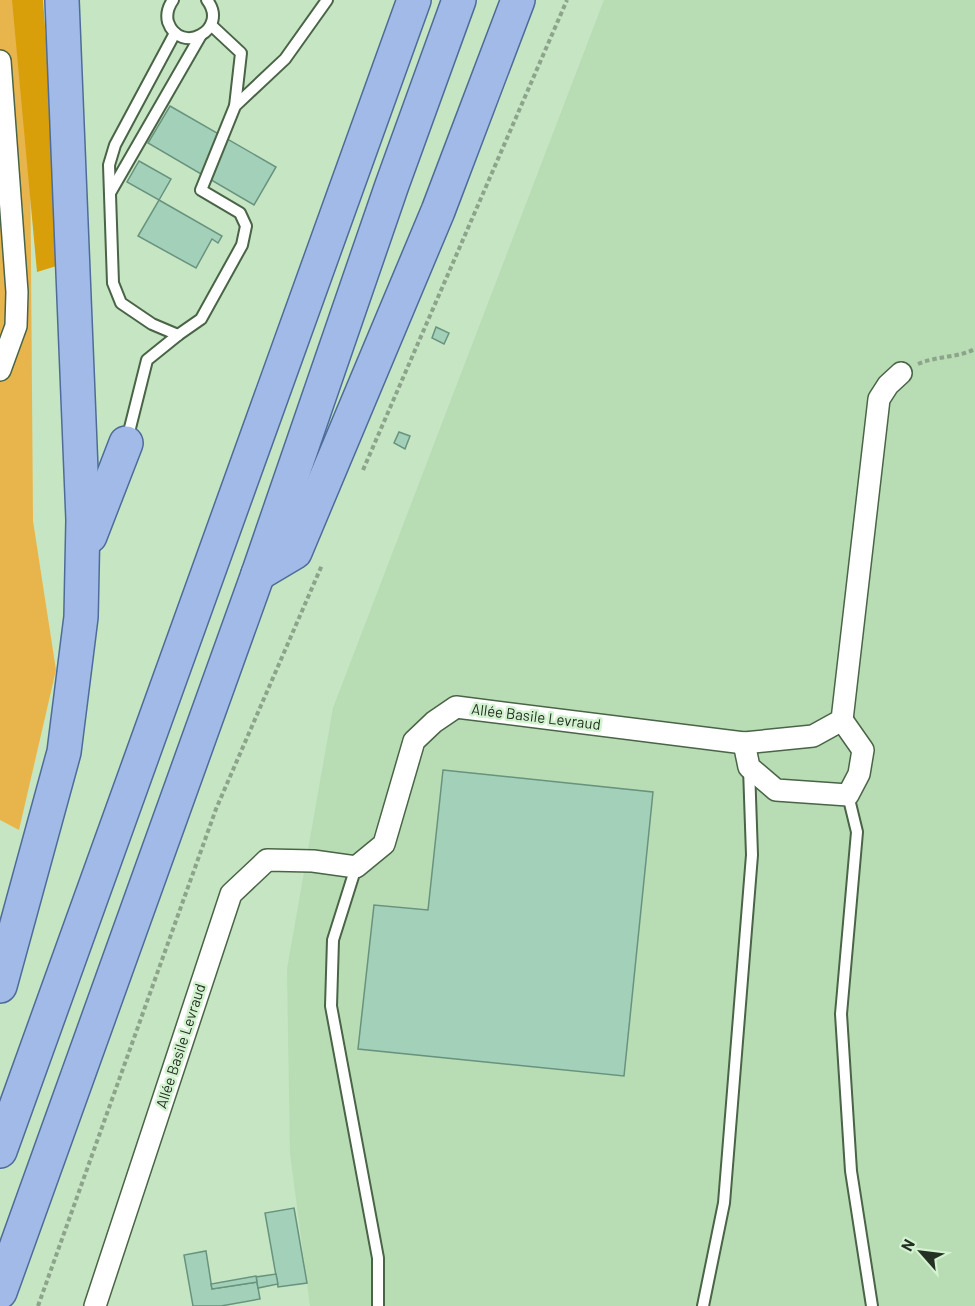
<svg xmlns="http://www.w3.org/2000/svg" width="975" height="1306" font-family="Barlow,sans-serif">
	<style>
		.built { fill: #b8dcb4 }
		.green { fill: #e8b54c }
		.forest { fill: #d89f0a }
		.building { fill: #a3d0b9; stroke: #68937e; stroke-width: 1.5 }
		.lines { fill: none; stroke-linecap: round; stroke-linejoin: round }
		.service-casing { stroke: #496446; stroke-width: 14 }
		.minor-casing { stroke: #496446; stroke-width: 24 }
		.primary-casing { stroke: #4e6c99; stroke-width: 36 }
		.path { stroke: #8ca58a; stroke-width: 4; stroke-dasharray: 4.5 3; stroke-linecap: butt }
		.service { stroke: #fff; stroke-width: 10 }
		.minor { stroke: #fff; stroke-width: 21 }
		.primary { stroke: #a2bae8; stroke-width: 33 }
		.labels { text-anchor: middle; stroke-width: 5; stroke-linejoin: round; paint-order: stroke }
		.street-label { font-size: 15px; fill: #243023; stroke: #d3f3d0 }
	</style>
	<rect width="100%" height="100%" fill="#c6e5c3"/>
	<path class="built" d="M 604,0 L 975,0 L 975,1306 L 310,1306 L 290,1153 L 287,969 L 333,708 Z"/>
	<path class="green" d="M 0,0 L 29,0 L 33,521 L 56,670 L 19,830 L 0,820 Z"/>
	<path class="forest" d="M 12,0 L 43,0 L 63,264 L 37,272 Z"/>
	<g class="building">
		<path d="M 170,106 L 276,167 L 254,205 L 148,143 Z"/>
		<path d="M 139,161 L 171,179 L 159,200 L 127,182 Z"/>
		<path d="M 159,200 L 222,236 L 218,243 L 212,239 L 196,268 L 138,236 Z"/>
		<path d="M 436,327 L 449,333 L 444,344 L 432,338 Z"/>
		<path d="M 399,432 L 410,436 L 405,449 L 394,443 Z"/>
		<path d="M 443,770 L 653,792 L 624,1076 L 358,1049 L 374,905 L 428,910 Z"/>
		<path d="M 294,1208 L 307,1283 L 278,1287 L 265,1213 Z"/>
		<path d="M 206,1251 L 212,1289 L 257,1282 L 260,1299 L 221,1306 L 193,1306 L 184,1255 Z"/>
		<path d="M 276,1274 L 278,1284 L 258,1288 L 256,1277 Z"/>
		<path d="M 256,1276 L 257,1282 L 212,1289 L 211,1284 Z"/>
	</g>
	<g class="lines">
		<defs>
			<g id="service">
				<path d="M 173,0 C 168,7 166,14 168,22 C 180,56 230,30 207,0"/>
				<path d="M 211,25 L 241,53 L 235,106"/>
				<path d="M 175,33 L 115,145 L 109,165 L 113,283 L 121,303 L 152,324 L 178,335"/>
				<path d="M 110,193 L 201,35"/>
				<path d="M 127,440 L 147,360 L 178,335 L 201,319 L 242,245 L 246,226 L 240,213 L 201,190 L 235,106 L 285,59 L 327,0"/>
				<path d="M 848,795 L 857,832 L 841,1014 L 851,1171 L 872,1306"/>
				<path d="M 356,867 L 333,940 L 331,1006 L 378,1258 L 378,1306"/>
				<path d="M 703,1306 L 724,1203 L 752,855 L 749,768"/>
			</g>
			<g id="minor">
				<path d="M 0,61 L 17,292 L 16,326 L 0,370"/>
				<path d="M 744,743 L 749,767 L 776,790 L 848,795 L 859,774 L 863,750 L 842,720"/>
				<path d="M 95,1306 L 231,894 L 267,860 L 313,861 L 356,867 L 384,844 L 414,741 L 434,722 L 456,707 L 744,743 L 813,736 L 842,720 L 879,399 L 888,385 L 901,373"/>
			</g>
			<g id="primary">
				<path d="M 90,536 L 126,443"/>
				<path d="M 258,574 L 295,552 L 438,211 L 518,0"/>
				<path d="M 0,986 L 64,752 L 81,617 L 83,520 L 62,0"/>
				<path d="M 0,1151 L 414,0"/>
				<path d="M 0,1292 L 258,574 L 392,185 L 459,0"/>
			</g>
		</defs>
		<use href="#service" class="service-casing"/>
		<use href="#minor" class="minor-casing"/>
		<use href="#primary" class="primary-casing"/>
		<g class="path">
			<path d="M 918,364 C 936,356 957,358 975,349"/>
			<path d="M 363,470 L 567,0"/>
			<path d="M 38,1306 L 216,809 L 322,565"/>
		</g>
		<use href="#service" class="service"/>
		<use href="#minor" class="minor"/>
		<use href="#primary" class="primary"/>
	</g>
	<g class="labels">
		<g class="street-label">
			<text transform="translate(536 717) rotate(7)" y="5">Allée Basile Levraud</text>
			<text transform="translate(181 1046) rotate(-72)" y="5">Allée Basile Levraud</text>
		</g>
	</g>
	<g transform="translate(921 1252) rotate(298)" stroke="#d3f3d0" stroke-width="4.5" paint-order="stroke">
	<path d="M0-4.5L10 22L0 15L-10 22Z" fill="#243023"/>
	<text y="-9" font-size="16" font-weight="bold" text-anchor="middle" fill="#243023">N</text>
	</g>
</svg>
